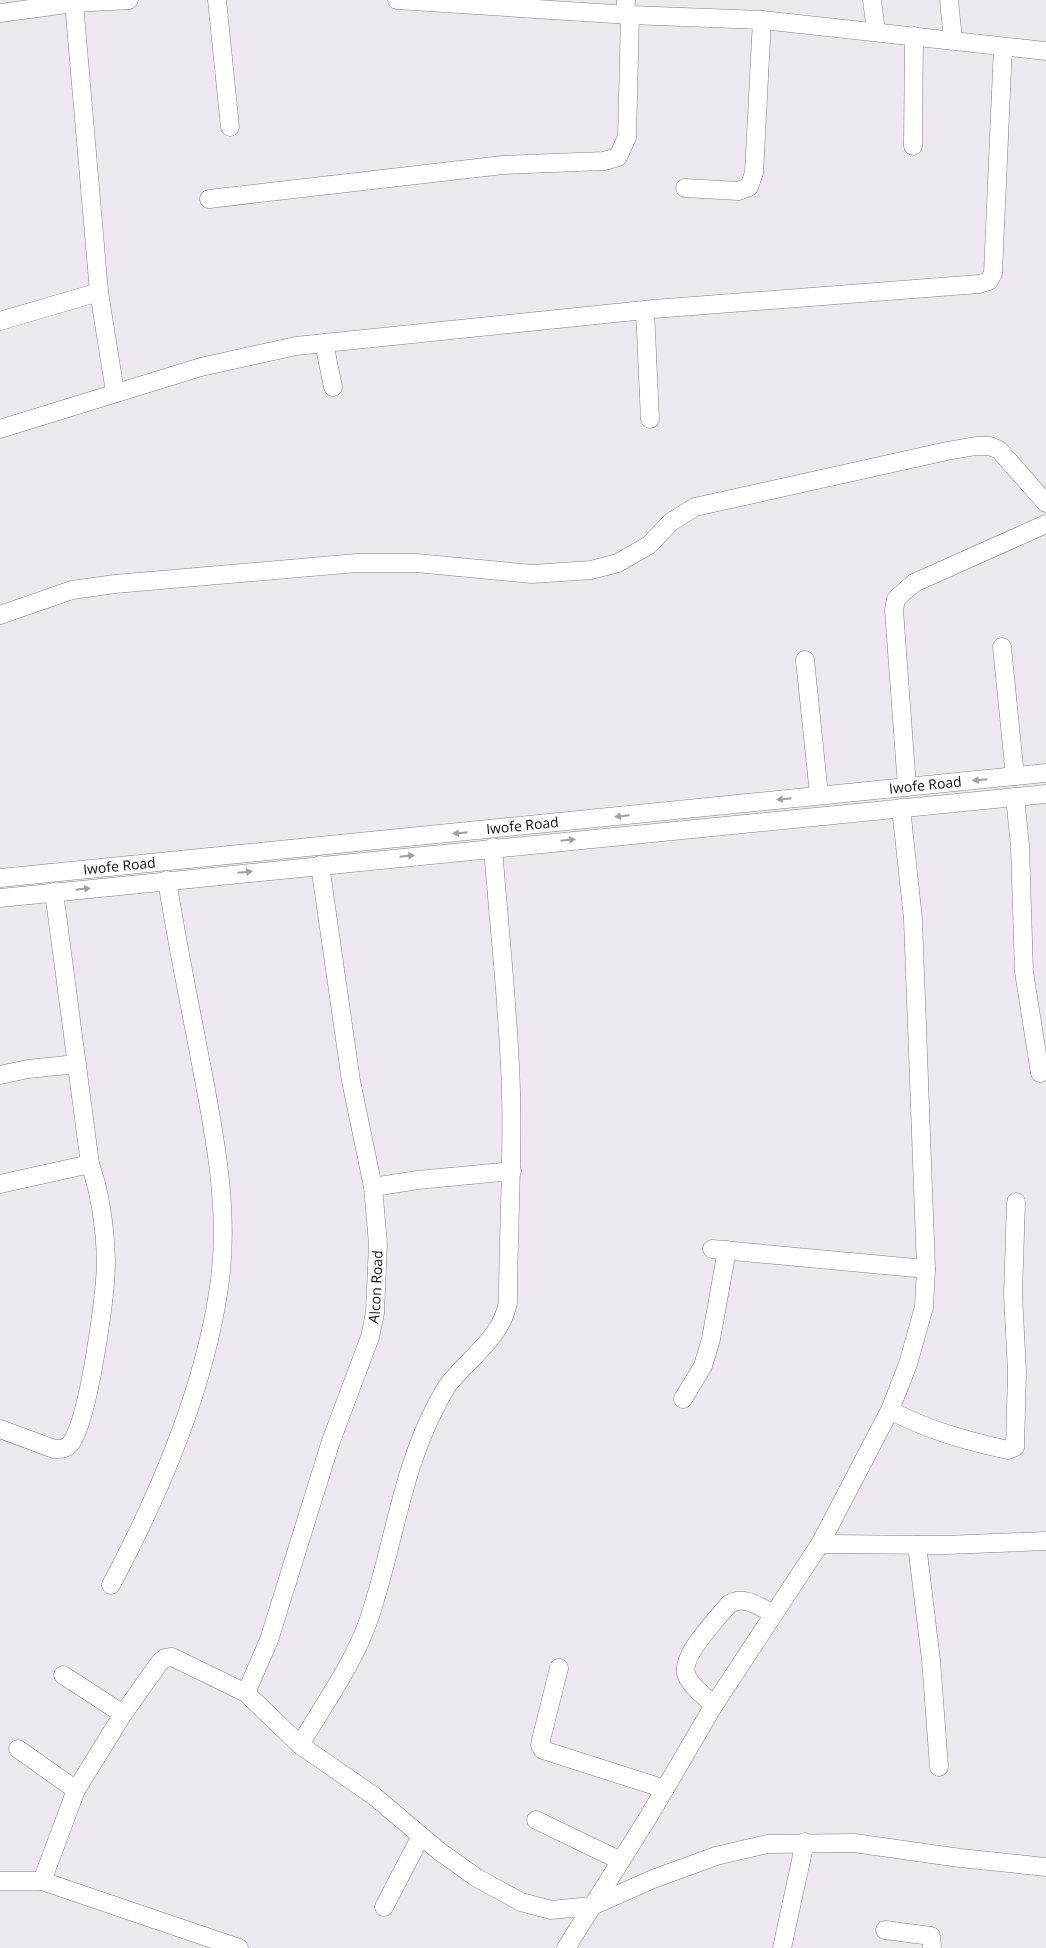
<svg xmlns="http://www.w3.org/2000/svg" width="1046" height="1948" font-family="'Open Sans',sans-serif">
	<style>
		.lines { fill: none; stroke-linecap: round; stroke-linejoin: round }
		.minor-casing { stroke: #817f84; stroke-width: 19 }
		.minor { stroke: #fff; stroke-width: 18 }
		.oneway { fill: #9f9f9f }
		.labels { text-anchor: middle; stroke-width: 5; stroke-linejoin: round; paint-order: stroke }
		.street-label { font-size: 14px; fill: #0f0e10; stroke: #ebe8ee }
	</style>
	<rect width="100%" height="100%" fill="#ebe8ee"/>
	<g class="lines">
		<defs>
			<g id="minor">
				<path d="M 217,0 L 230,127"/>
				<path d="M 397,0 L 630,15 L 762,20 L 1046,51"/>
				<path d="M 872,0 L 876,31"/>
				<path d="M 949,0 L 953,40"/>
				<path d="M 74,3 L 99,292 L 115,392"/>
				<path d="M 0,13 L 74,3 L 129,0"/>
				<path d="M 625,15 L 626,0"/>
				<path d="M 913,146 L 914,36"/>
				<path d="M 685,188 L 738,191 L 749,187 L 754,173 L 762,20"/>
				<path d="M 209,199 L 503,165 L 604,161 L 618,157 L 627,137 L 630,15"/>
				<path d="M 645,310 L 650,419"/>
				<path d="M 0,321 L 99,292"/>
				<path d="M 324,343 L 333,387"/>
				<path d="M 0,429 L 201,367 L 296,346 L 654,309 L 979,284 L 989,281 L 993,273 L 1003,47"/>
				<path d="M 0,615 L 72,590 L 115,584 L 357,563 L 416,563 L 532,574 L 591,570 L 618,563 L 649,545 L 671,522 L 695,507 L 947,451 L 976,446 L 990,446 L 999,450 L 1046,503"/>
				<path d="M 1002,647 L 1015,776"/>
				<path d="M 805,660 L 819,795"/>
				<path d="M 907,787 L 894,610 L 896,599 L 914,583 L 1046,524"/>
				<path d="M 1015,797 L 1020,846 L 1024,972 L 1040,1073"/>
				<path id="s1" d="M 0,878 L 1046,773"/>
				<path d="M 0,898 L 1046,794"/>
				<path d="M 0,1075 L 28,1069 L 77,1064"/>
				<path d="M 0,1184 L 90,1164"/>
				<path d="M 373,1187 L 418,1180 L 512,1171"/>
				<path d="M 712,1249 L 926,1269"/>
				<path d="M 683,1399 L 703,1366 L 711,1339 L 727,1250"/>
				<path d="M 890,1410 C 927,1430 967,1441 1008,1450 L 1015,1447 L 1017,1372 L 1013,1294 L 1016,1202"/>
				<path d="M 0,1429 L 54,1449 C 61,1449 67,1449 71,1443 C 89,1418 106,1294 106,1261 C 105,1228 101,1195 90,1164 L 54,892"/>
				<path d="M 820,1544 L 946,1545 L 1046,1541"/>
				<path d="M 917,1545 L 931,1660 L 939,1767"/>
				<path d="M 111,1585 C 161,1491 206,1386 220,1280 C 229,1210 215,1137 202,1069 C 190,1006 177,943 167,880"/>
				<path d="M 559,1668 L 541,1740 L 540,1745 L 543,1750 L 665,1789"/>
				<path d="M 63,1675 L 123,1714"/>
				<path id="s2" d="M 246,1693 L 269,1640 L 331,1441 L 370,1337 L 375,1313 L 378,1244 L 373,1187 L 351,1081 L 320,865"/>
				<path d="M 714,1705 C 706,1697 691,1687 687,1676 C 678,1658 717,1619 729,1604 C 745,1595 759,1607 774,1614"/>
				<path d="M 300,1745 C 324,1704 354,1663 369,1619 C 393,1549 401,1472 436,1406 C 441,1397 445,1387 452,1380 C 473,1355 502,1336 508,1302 C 508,1232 513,1163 511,1093 C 509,1011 499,929 493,847"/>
				<path d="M 18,1749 L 76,1790"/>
				<path d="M 536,1820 L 621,1861"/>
				<path d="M 0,1881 L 42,1881 L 239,1948"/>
				<path d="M 42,1881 L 76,1790 L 123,1714 L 160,1662 L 165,1658 L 172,1657 L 246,1693 L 300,1745 L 374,1796 L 439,1851 L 477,1878 L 521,1902 L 551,1910 L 592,1906 L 653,1879 L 716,1856 L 767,1844 L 854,1843 L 960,1858 L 1046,1867"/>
				<path d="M 384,1907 L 421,1836"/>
				<path d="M 885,1930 L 931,1936 L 932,1948"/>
				<path d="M 566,1948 L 649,1816 L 714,1705 L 820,1544 L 890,1410 L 908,1364 L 924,1307 L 926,1269 L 913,919 L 901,808"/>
				<path d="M 782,1948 L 805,1842"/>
			</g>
		</defs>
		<use href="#minor" class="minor-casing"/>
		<use href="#minor" class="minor"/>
	</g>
	<defs><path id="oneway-solid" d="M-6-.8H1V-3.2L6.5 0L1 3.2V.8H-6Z" transform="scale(1.25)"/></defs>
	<g class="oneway">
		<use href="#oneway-solid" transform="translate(980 780) rotate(175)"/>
		<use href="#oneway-solid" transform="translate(784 799) rotate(174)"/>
		<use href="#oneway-solid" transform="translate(622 816) rotate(174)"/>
		<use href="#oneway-solid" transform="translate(460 833) rotate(174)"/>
		<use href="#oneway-solid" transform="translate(568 840) rotate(-6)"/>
		<use href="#oneway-solid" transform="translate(407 856) rotate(-6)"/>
		<use href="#oneway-solid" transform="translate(245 872) rotate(-5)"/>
		<use href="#oneway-solid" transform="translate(83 889) rotate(-6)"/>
	</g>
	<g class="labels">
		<g class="street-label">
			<text dy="5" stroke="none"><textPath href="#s1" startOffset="930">Iwofe Road</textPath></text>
			<text dy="5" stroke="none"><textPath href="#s1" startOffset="525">Iwofe Road</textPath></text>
			<text dy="5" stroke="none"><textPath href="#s1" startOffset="120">Iwofe Road</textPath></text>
			<text dy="5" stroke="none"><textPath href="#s2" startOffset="428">Alcon Road</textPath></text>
		</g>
	</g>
</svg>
